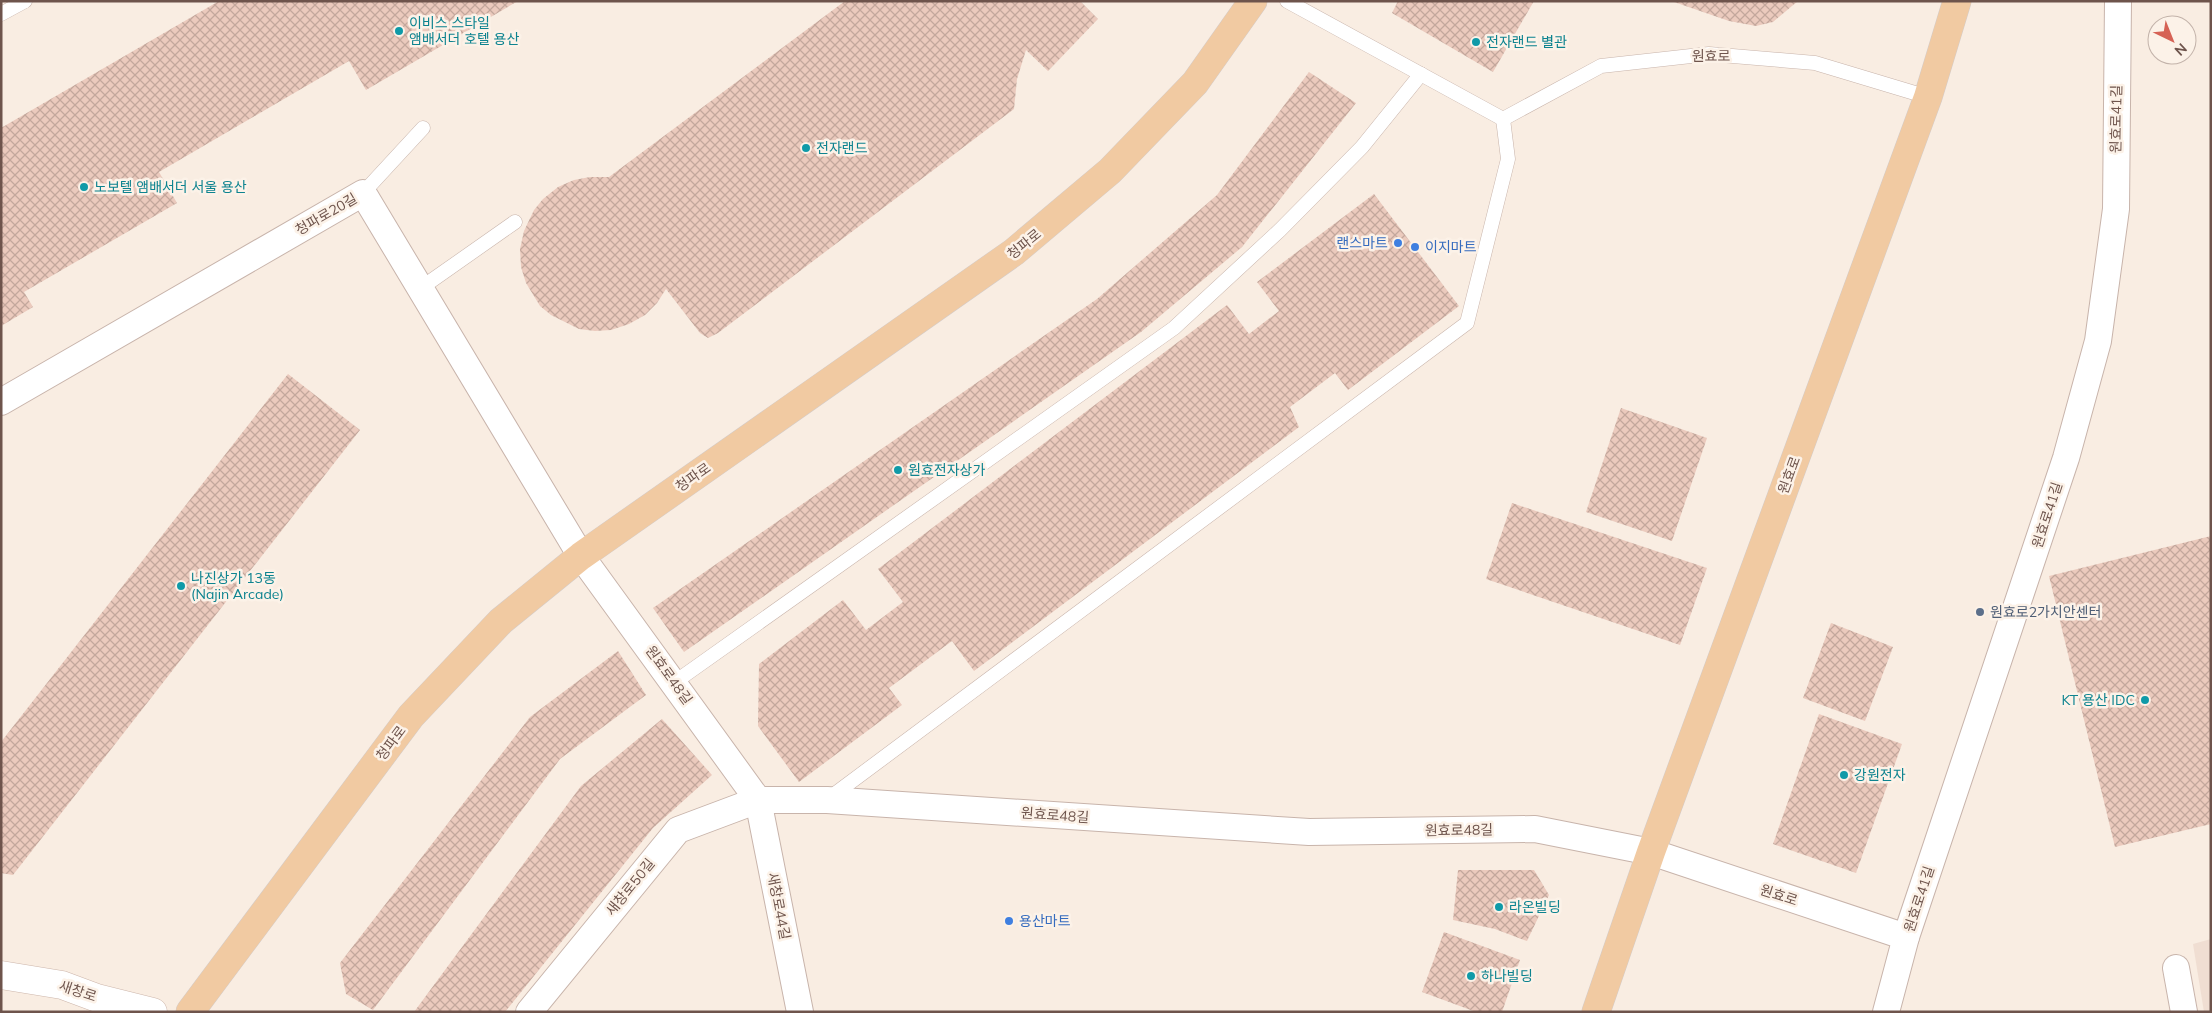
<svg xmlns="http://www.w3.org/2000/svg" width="2212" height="1013" font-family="Mulish,'Noto Sans KR',sans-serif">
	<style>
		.residential { fill: #f0ded2 }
		.building { fill: url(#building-cross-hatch) }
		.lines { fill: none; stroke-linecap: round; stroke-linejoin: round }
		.service-casing { stroke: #c8b4ab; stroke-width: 15 }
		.minor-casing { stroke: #c8b4ab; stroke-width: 28 }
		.secondary-casing { stroke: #cdb6ab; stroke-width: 29 }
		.primary-casing { stroke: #d4ccc9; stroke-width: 29 }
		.service { stroke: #fff; stroke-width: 14 }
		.minor { stroke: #fff; stroke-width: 26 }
		.secondary { stroke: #fff; stroke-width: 28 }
		.primary { stroke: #f1caa2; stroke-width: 28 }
		.culture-dot { fill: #0f9aa8; stroke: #fcf2e8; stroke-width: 2 }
		.shop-dot { fill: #3f7fe0; stroke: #fcf2e8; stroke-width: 2 }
		.service-dot { fill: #5c6f8a; stroke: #fcf2e8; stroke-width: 2 }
		.labels { text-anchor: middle; stroke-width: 5; stroke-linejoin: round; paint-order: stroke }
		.culture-label { font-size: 14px; fill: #0d838f; stroke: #fcf2e8; text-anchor: start }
		.street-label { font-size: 14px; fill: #6e544c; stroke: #fcf2e8 }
		.shop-label { font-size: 14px; fill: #366cbe; stroke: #fcf2e8; text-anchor: start }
		.service-label { font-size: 14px; fill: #4e5e75; stroke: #fcf2e8; text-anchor: start }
	</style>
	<defs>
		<pattern id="building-cross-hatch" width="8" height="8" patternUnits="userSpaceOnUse" patternTransform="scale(1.25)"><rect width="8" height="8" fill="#ebcabd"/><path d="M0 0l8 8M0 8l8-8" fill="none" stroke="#c3a79c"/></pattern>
	</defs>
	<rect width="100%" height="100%" fill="#f9ede2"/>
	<path class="residential" d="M 2211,939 L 2211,1012 L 2204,1012 L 2193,944 Z"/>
	<g class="building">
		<path d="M 219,1 L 518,1 L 366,90 L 349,61 L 159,172 L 177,203 L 24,292 L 33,307 L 1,326 L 1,128 Z"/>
		<path d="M 845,1 L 1080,1 L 1098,19 L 1048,71 L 1026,50 L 1017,79 L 1014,109 L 718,333 L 708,338 L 700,333 L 666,289 L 657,303 L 645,315 L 629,324 L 611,330 L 595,331 L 579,329 L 551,315 L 540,306 L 526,283 L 521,267 L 520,249 L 524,231 L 534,210 L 543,199 L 558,187 L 574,180 L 590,177 L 609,177 Z"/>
		<path d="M 1398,1 L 1534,1 L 1493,72 L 1392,13 Z"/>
		<path d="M 1798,1 L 1773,22 L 1756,26 L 1729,21 L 1674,2 Z"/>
		<path d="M 1309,72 L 1356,103 L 1242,247 L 1141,332 L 684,652 L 653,608 L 1097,299 L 1217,195 Z"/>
		<path d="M 1374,194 L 1459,306 L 1348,390 L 1335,373 L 1290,407 L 1299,427 L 974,671 L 952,641 L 889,688 L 902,705 L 799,782 L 758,726 L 759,664 L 843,600 L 866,630 L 903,602 L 878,569 L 1227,305 L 1249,334 L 1279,311 L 1257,282 Z"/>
		<path d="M 288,374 L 360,430 L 13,875 L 1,873 L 1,742 Z"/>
		<path d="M 1621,408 L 1707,438 L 1672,541 L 1586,512 Z"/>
		<path d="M 1512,503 L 1707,568 L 1680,645 L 1486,579 Z"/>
		<path d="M 2211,536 L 2211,824 L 2115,847 L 2049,576 Z"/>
		<path d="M 1831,623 L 1893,647 L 1865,721 L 1803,698 Z"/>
		<path d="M 618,651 L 646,695 L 560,759 L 373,1010 L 346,994 L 340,963 L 530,717 Z"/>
		<path d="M 1819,714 L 1902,744 L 1856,873 L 1773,844 Z"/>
		<path d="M 662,719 L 712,775 L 653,828 L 505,1012 L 414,1012 L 581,786 Z"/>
		<path d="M 1458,870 L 1534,870 L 1549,895 L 1527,941 L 1495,929 L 1453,920 Z"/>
		<path d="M 1444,932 L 1520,960 L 1502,1012 L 1476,1012 L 1422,992 Z"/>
	</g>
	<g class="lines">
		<defs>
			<g id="service">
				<path d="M 1287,1 L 1503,119"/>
				<path d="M 1,14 L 25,1"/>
				<path d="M 1503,119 L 1601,66 L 1709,54 L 1815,63 L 1928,97"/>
				<path d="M 363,193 L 423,128"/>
				<path d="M 421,288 L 515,222"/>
				<path d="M 675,682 L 1174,328 L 1280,230 L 1362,147 L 1421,74"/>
				<path d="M 828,799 L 1467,323 L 1508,159 L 1503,119"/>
			</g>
			<g id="minor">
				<path d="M 1,402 L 363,193 L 581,556 L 758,800 L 800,1012"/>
				<path d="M 2176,968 L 2184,1012"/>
				<path d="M 529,1012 L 678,830 L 758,800 L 827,800 L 1309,832 L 1535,829 L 1651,852 L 1906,937"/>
				<path d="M 1886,1012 L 1906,937 L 2066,458 L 2098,341 L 2116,209 L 2118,1"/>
			</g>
			<path id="secondary" d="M 1,975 L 62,985 L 97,998 L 153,1012"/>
			<g id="primary">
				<path d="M 190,1012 L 411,716 L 501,621 L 581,556 L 1014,252 L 1110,171 L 1195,83 L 1253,1"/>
				<path d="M 1596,1012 L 1651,852 L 1928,97 L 1957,1"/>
			</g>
		</defs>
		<use href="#service" class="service-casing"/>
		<use href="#minor" class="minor-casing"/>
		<use href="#secondary" class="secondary-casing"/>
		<use href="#primary" class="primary-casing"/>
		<use href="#service" class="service"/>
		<use href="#minor" class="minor"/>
		<use href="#secondary" class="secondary"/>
		<use href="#primary" class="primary"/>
	</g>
	<g class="culture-dot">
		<circle cx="399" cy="31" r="5"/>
		<circle cx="1476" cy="42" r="5"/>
		<circle cx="806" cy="148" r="5"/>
		<circle cx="84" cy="187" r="5"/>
		<circle cx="898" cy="470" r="5"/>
		<circle cx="181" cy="586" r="5"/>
		<circle cx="2145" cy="700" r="5"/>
		<circle cx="1844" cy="775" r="5"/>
		<circle cx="1499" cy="907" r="5"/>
		<circle cx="1471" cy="976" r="5"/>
	</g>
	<g class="shop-dot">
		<circle cx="1398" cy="243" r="5"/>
		<circle cx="1415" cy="247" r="5"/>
		<circle cx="1009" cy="921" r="5"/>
	</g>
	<circle class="service-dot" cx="1980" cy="612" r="5"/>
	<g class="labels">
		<g class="culture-label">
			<text x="409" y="28">이비스 스타일<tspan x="409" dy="16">앰배서더 호텔 용산</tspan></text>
			<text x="1486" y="47">전자랜드 별관</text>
			<text x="816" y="153">전자랜드</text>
			<text x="94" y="192">노보텔 앰배서더 서울 용산</text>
			<text x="908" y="475">원효전자상가</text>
			<text x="191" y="583">나진상가 13동<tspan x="191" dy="16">(Najin Arcade)</tspan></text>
			<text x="2135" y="705" text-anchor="end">KT 용산 IDC</text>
			<text x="1854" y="780">강원전자</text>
			<text x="1509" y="912">라온빌딩</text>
			<text x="1481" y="981">하나빌딩</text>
		</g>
		<g class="street-label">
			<text x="1711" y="61">원효로</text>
			<text transform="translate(2116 119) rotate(-89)" y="5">원효로41길</text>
			<text transform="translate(326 214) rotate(-30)" y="5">청파로20길</text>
			<text transform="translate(1024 244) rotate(-39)" y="5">청파로</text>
			<text transform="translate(1789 475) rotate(-70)" y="5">원효로</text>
			<text transform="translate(693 477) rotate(-35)" y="5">청파로</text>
			<text transform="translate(2047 515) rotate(-72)" y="5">원효로41길</text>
			<text transform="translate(669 675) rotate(54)" y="5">원효로48길</text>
			<text transform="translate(391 743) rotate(-53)" y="5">청파로</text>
			<text transform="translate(1055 815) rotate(4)" y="5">원효로48길</text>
			<text transform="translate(1459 830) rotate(-1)" y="5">원효로48길</text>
			<text transform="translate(630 887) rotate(-51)" y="5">새창로50길</text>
			<text transform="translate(1779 895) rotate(18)" y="5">원효로</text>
			<text transform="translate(1919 899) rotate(-72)" y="5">원효로41길</text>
			<text transform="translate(779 906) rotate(79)" y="5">새창로44길</text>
			<text transform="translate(78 991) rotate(18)" y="5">새창로</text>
		</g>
		<g class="shop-label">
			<text x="1388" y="248" text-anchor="end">랜스마트</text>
			<text x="1425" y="252">이지마트</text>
			<text x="1019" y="926">용산마트</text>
		</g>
		<g class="service-label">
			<text x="1990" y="617">원효로2가치안센터</text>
		</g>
	</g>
	<rect width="2212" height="1013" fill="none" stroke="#6e544c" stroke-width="5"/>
	<g transform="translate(2172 40) rotate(137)"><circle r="24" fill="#fcf2e8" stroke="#c3b3aa"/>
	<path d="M0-4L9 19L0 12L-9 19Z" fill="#d66255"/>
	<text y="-8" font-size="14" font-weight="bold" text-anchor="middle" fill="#6e544c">N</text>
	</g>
</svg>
